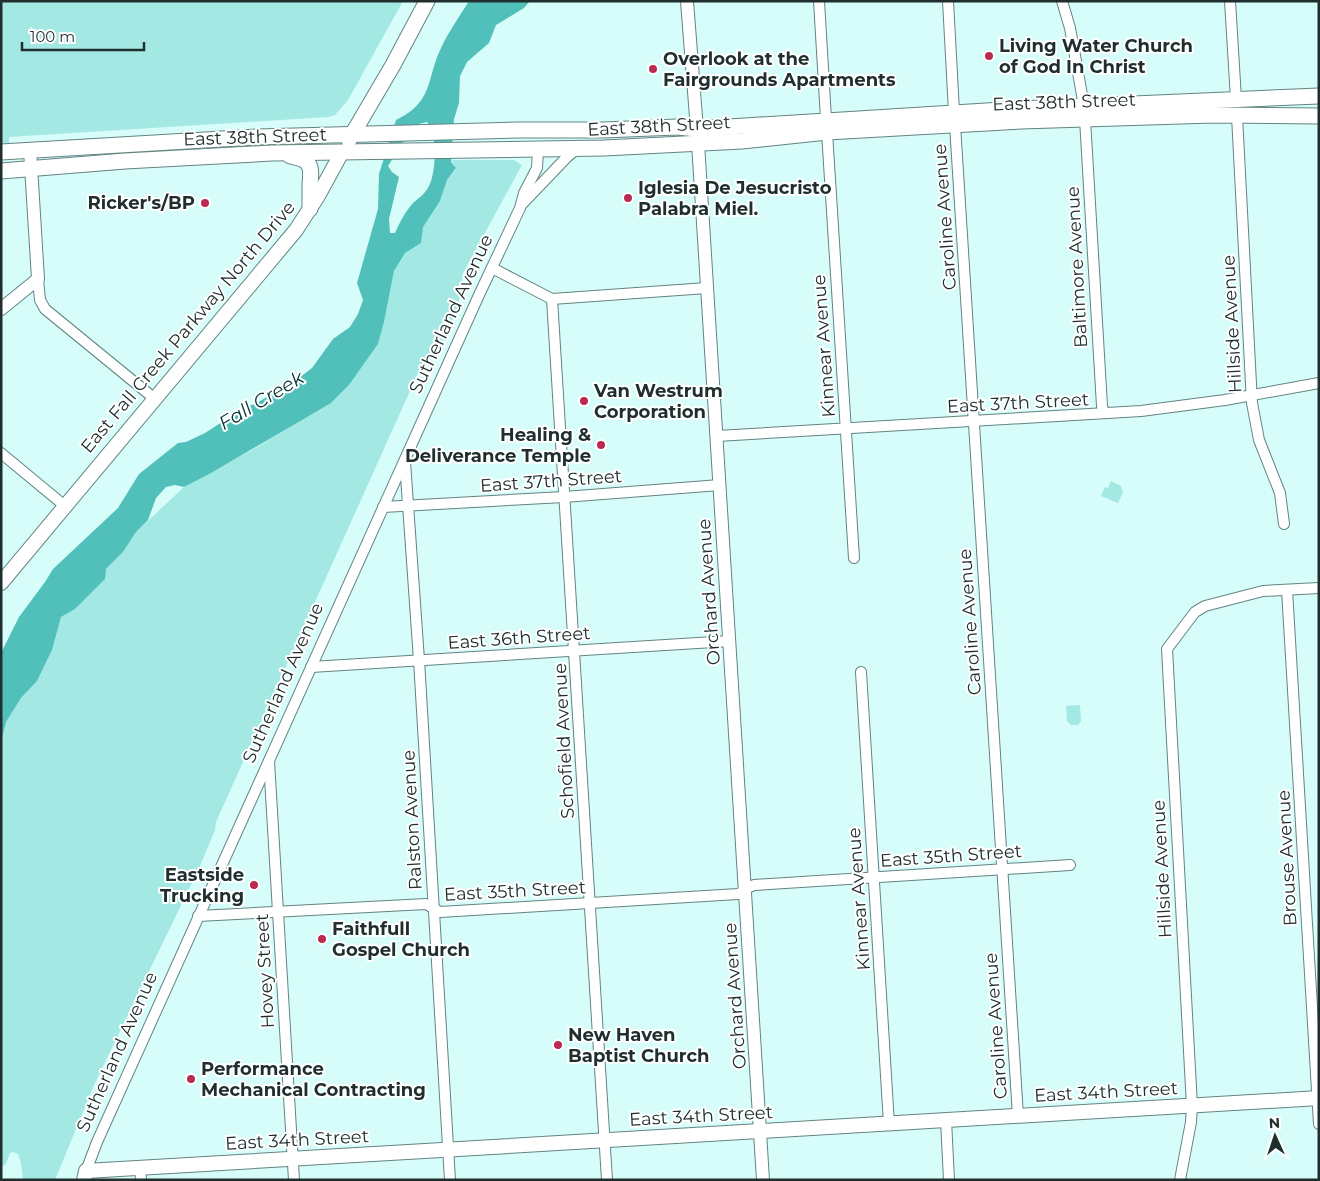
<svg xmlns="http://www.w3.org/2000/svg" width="1320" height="1181" font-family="Montserrat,sans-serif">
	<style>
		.green { fill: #a4e8e4 }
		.water { fill: #51bfba; fill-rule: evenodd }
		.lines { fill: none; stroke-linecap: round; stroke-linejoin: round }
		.minor-casing { stroke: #628482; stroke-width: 12 }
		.tertiary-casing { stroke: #628482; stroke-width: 14 }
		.secondary-casing { stroke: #628482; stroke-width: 16 }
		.primary-casing { stroke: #628482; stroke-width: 17 }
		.minor { stroke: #fff; stroke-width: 10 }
		.tertiary { stroke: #fff; stroke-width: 12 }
		.secondary { stroke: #fff; stroke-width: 14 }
		.primary { stroke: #fff; stroke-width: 15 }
		.poi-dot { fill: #ba294f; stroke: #fff; stroke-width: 2 }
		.labels { text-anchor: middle; stroke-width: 4; stroke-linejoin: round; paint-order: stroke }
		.poi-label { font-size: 18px; font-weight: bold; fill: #202f2e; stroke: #fff; text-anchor: start }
		.street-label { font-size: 18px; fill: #202f2e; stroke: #fff }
		.water-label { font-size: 19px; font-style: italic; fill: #003433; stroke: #fff }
	</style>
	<rect width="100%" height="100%" fill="#d7fdfa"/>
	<g class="green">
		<path d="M 1,1 L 403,1 L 348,100 L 335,115 L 328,117 L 9,137 L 9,143 L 1,143 Z"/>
		<path d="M 451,160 L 514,160 L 522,165 L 463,273 L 458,308 L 439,348 L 419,371 L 216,822 L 215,830 L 200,866 L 95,1083 L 55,1180 L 23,1180 L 21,1163 L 18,1154 L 13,1152 L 10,1153 L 6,1164 L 1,1167 L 1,742 L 6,722 L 21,698 L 37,681 L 52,650 L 61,617 L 75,609 L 106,569 L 123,552 L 136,532 L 184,487 L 259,446 L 302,419 L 331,403 L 349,385 L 378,344 L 384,322 L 394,271 L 405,253 L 421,243 L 422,227 L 440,201 L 447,180 L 456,169 Z"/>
		<path d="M 1111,481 L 1121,486 L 1123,492 L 1118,503 L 1101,496 L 1105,487 L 1108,488 Z"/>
		<path d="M 1080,705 L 1081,721 L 1078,725 L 1071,725 L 1067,721 L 1066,706 Z"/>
	</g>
	<path class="water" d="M 469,1 L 530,1 L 524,8 L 496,25 L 489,43 L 467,62 L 460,76 L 459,103 L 454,119 L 451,162 L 456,168 L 447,180 L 440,201 L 423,227 L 421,243 L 405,253 L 394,271 L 384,322 L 378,344 L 349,385 L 331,403 L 211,473 L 184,487 L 175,485 L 166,487 L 156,498 L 148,520 L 136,532 L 123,552 L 106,569 L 105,579 L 75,609 L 61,617 L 52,650 L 37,681 L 21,698 L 6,722 L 1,742 L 1,653 L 19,617 L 45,582 L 53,569 L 118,508 L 139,474 L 178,443 L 186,442 L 205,433 L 245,407 L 255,404 L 299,378 L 312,368 L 333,339 L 350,327 L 358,314 L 363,300 L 357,283 L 378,209 L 379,174 L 396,120 C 434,102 426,79 441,48 C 449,31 459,17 469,1 ZM 427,122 C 438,133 436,173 429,186 C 425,194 419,198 413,203 C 405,212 400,222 395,233 L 390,233 L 389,219 L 399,177 L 392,172 L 388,166 L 408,134 L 414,131 L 419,124 Z"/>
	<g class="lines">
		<defs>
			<g id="minor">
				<path d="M 819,1 L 826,119"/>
				<path d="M 948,1 L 954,112"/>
				<path d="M 1062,1 L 1070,28 L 1084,106"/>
				<path d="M 1230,1 L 1236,99"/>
				<path d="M 1237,116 L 1252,403 L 1259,440 L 1280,493 L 1284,524"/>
				<path d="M 1085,119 L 1102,406 L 1104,413"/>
				<path d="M 955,125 L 1018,1116"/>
				<path d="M 827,132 L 854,558"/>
				<path d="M 523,203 L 567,157 L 578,148"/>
				<path d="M 492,268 L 552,299 L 707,288"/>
				<path d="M 38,279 L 40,300 L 45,309 L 155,399"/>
				<path d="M 552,299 L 607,1180"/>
				<path d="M 717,436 L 1141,411 L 1225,400 L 1319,383"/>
				<path d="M 1,453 L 65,506"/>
				<path d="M 405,462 L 419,660 L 450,1180"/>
				<path d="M 383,507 L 564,497 L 720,485"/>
				<path d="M 1287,590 L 1319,1124"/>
				<path d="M 311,667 L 730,641"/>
				<path d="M 861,672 L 889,1124"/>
				<path d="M 269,761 L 294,1180"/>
				<path d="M 745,889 L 754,885 L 1070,865"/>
				<path d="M 198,916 L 426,904 L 440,912 L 738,894 L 746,891"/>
				<path d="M 946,1120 L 949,1180"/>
				<path d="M 140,1168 L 141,1180"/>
				<path d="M 86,1171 L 97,1142 L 479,295 L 520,208 L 524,193 L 537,168 L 538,149"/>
				<path d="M 1180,1180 L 1191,1122 L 1192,1106 L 1167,649 L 1195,612 L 1205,606 L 1263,591 L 1319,588"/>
			</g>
			<g id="tertiary">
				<path d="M 687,1 L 698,143 L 763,1180"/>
				<path d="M 1,309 L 38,279 L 30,150"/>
			</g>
			<g id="secondary">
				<path d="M 1,583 L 296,230 L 318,196 L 342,152"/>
				<path d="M 84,1180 L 86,1171 L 1319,1098"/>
			</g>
			<g id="primary">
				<path d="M 349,140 L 393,65 L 427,1"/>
				<path d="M 1,152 L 257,137 L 518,130 L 603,130 L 677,127 L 697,129 L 1018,109 L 1319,96"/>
				<path d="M 290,156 C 311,160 312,165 310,184 C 310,192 310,201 310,209"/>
				<path d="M 1,171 L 125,161 L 272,153 L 604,148 L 742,141 L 827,132 L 1021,121 L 1213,115 L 1319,116"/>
			</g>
		</defs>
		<use href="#minor" class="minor-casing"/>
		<use href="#tertiary" class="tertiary-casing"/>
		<use href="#secondary" class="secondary-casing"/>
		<use href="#primary" class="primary-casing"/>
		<use href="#minor" class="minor"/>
		<use href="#tertiary" class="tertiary"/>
		<use href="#secondary" class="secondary"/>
		<use href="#primary" class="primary"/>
	</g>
	<g class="poi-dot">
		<circle cx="989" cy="56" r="5"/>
		<circle cx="653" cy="69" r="5"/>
		<circle cx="628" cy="198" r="5"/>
		<circle cx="205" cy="203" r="5"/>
		<circle cx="584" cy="401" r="5"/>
		<circle cx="601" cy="445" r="5"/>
		<circle cx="254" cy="885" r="5"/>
		<circle cx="322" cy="939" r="5"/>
		<circle cx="558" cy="1045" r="5"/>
		<circle cx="191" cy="1079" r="5"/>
	</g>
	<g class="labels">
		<g class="poi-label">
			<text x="999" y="52">Living Water Church<tspan x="999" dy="21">of God In Christ</tspan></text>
			<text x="663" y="65">Overlook at the<tspan x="663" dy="21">Fairgrounds Apartments</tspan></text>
			<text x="638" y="194">Iglesia De Jesucristo<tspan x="638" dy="21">Palabra Miel.</tspan></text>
			<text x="195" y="209" text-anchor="end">Ricker's/BP</text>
			<text x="594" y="397">Van Westrum<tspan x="594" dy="21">Corporation</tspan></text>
			<text x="591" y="441" text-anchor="end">Healing &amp;<tspan x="591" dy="21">Deliverance Temple</tspan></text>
			<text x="244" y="881" text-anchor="end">Eastside<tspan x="244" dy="21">Trucking</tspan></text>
			<text x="332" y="935">Faithfull<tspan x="332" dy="21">Gospel Church</tspan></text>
			<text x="568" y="1041">New Haven<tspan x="568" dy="21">Baptist Church</tspan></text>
			<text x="201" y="1075">Performance<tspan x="201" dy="21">Mechanical Contracting</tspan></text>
		</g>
		<g class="street-label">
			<text transform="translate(1064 102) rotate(-2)" y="6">East 38th Street</text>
			<text transform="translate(659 126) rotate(-3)" y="6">East 38th Street</text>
			<text transform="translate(255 137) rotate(-2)" y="6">East 38th Street</text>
			<text transform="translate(945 217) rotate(-94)" y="6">Caroline Avenue</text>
			<text transform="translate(1077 267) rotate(-93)" y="6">Baltimore Avenue</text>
			<text transform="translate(451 314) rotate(-65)" y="6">Sutherland Avenue</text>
			<text transform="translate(1232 324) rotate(-93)" y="6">Hillside Avenue</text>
			<text transform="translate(188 327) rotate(-50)" y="6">East Fall Creek Parkway North Drive</text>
			<text transform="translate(824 346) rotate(-94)" y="6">Kinnear Avenue</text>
			<text transform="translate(1018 403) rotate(-3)" y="6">East 37th Street</text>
			<text transform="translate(551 481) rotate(-4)" y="6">East 37th Street</text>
			<text transform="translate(709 592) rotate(-94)" y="6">Orchard Avenue</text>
			<text transform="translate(970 622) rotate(-94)" y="6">Caroline Avenue</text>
			<text transform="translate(519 638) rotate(-4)" y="6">East 36th Street</text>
			<text transform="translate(283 683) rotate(-66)" y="6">Sutherland Avenue</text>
			<text transform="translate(564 741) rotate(-93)" y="6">Schofield Avenue</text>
			<text transform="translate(412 820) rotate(-93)" y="6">Ralston Avenue</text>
			<text transform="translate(951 856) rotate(-4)" y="6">East 35th Street</text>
			<text transform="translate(1287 858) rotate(-93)" y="6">Brouse Avenue</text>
			<text transform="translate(1162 869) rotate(-93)" y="6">Hillside Avenue</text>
			<text transform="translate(515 891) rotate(-3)" y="6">East 35th Street</text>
			<text transform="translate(859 899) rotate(-94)" y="6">Kinnear Avenue</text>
			<text transform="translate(265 971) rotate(-93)" y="6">Hovey Street</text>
			<text transform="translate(735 996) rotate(-94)" y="6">Orchard Avenue</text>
			<text transform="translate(996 1026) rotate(-94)" y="6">Caroline Avenue</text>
			<text transform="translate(117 1052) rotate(-66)" y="6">Sutherland Avenue</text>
			<text transform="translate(1106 1092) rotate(-3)" y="6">East 34th Street</text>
			<text transform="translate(701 1116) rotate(-3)" y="6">East 34th Street</text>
			<text transform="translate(297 1140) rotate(-3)" y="6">East 34th Street</text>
		</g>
		<g class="water-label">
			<text transform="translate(261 400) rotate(-31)" y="7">Fall Creek</text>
		</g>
	</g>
	<rect width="1320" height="1181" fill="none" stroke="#202f2e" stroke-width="5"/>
	<g transform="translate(1275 1136) rotate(357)" stroke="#ffffff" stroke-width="4" paint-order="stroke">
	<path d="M0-4L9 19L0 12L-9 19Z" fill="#202f2e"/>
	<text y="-8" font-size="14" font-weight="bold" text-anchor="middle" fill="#202f2e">N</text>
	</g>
	<path d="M22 42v8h122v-8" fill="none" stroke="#202f2e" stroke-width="2.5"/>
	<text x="30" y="42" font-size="15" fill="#202f2e" stroke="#ffffff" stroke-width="4" paint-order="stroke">100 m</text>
</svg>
